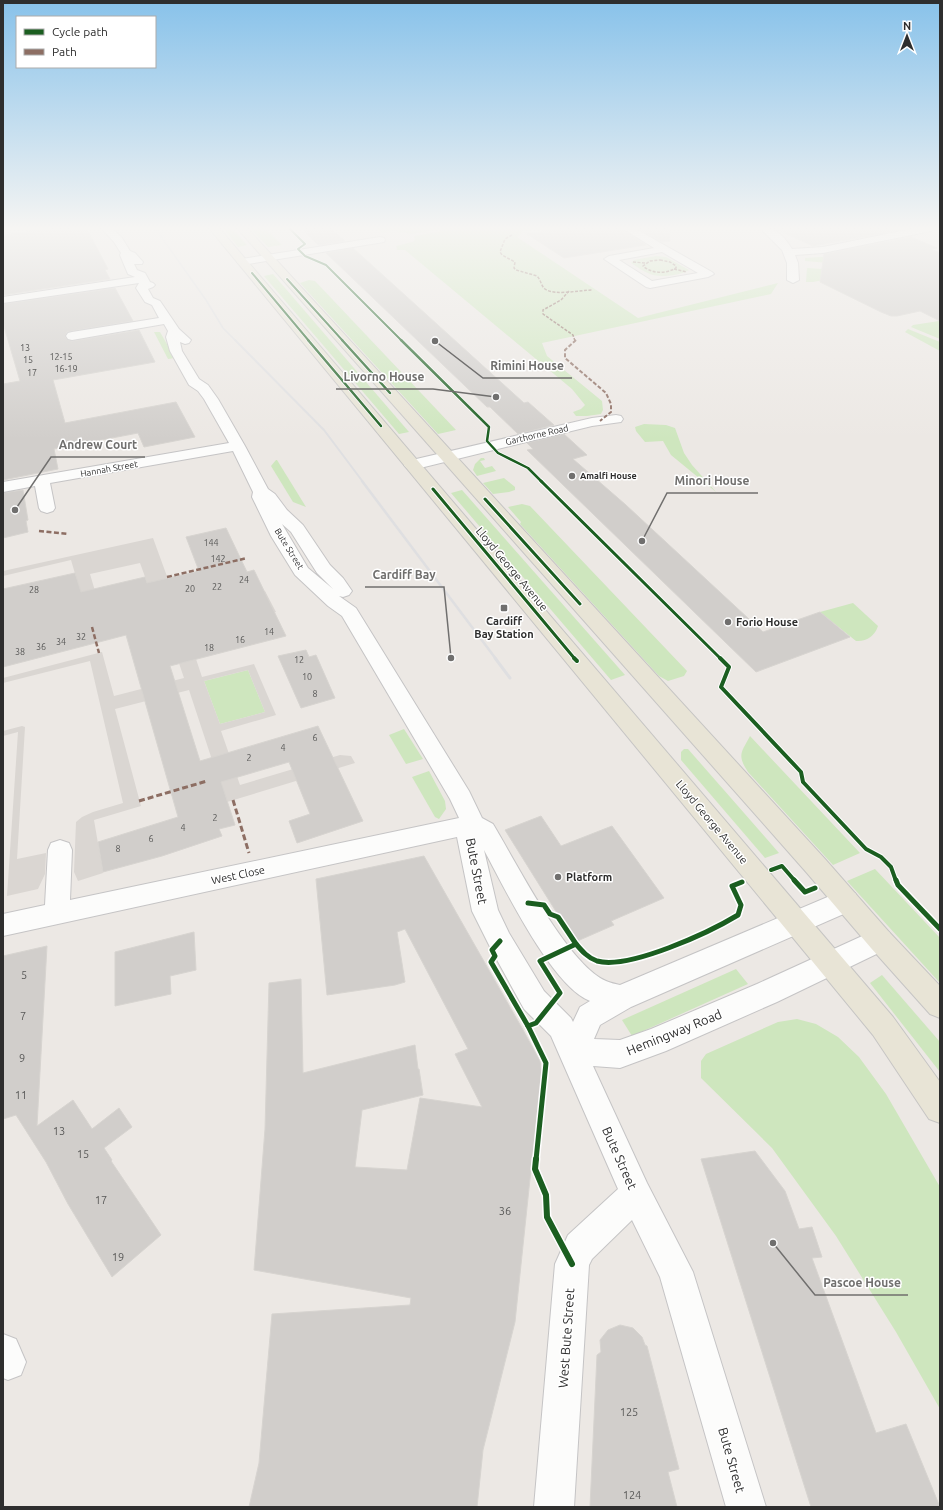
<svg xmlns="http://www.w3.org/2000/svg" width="943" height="1510" font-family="Ubuntu,sans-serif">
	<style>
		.green { fill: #cee6be }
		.plaza { fill: #dad6d2; fill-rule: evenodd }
		.building { fill: #d1cecb; stroke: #d7d4d0 }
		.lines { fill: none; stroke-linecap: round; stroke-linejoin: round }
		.minor-casing { stroke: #c5c4c5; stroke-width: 2 }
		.primary-casing { stroke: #c6c5c4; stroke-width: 2 }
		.minor { fill: #fcfcfb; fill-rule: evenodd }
		.primary { fill: #e8e4d6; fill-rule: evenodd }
		.rail-far3 { stroke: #dfdfe1; stroke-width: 1.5 }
		.rail-far2 { stroke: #dfdfe1; stroke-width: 2 }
		.rail-far1 { stroke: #dfdfe1; stroke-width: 2.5 }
		.rail { stroke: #dfdfe1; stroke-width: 3 }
		.quiet-far3 { stroke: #8d6e63; stroke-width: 1.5; stroke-dasharray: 3 1.5; stroke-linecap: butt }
		.quiet-far2 { stroke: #8d6e63; stroke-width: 2; stroke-dasharray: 4 2; stroke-linecap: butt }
		.quiet-far1 { stroke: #8d6e63; stroke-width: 2.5; stroke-dasharray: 5 2.5; stroke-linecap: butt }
		.quiet { stroke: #8d6e63; stroke-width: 3; stroke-dasharray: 6 3; stroke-linecap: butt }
		.cycleway-far5-casing { stroke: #fff; stroke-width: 3.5 }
		.cycleway-far4-casing { stroke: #fff; stroke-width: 4 }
		.cycleway-far3-casing { stroke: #fff; stroke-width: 5 }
		.cycleway-far2-casing { stroke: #fff; stroke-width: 6 }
		.cycleway-far1-casing { stroke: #fff; stroke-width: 8 }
		.cycleway-casing { stroke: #fff; stroke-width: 9 }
		.cycleway-far5 { stroke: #1b5e20; stroke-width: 2 }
		.cycleway-far4 { stroke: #1b5e20; stroke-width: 2.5 }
		.cycleway-far3 { stroke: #1b5e20; stroke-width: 3 }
		.cycleway-far2 { stroke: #1b5e20; stroke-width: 4 }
		.cycleway-far1 { stroke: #1b5e20; stroke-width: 5 }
		.cycleway { stroke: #1b5e20; stroke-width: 6 }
		.poi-dot { fill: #706f6e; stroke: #fff; stroke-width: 1.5 }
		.labels { text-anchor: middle; stroke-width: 3; stroke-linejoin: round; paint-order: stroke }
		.number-label { font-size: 9px; fill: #585857 }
		.far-street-label { font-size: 9px; fill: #2e2e2e; stroke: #fff }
		.far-poi-label { font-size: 9px; font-weight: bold; fill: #2e2e2e; stroke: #fff; text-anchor: start }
		.street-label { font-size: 11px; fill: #2e2e2e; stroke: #fff }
		.poi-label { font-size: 11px; font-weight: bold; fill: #2e2e2e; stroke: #fff; text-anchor: start }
		.near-number-label { font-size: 11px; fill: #585857 }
		.near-street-label { font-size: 13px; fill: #2e2e2e; stroke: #fff }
		.leader { fill: none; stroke: #706f6e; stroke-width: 1.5 }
		.callout-dot { fill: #706f6e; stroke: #fff; stroke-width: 1.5 }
		.callout-label { font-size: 12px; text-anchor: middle; font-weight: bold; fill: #706f6e; stroke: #fff; stroke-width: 3; stroke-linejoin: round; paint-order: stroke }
	</style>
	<rect width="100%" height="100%" fill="#ece8e4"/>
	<g class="green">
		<path d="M 223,228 L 232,228 L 247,245 L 238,247 Z"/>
		<path d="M 250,228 L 265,228 L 282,245 L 268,247 Z"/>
		<path d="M 377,228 L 543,228 L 523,231 L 517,237 L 638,318 L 778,283 L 771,294 L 542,343 L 547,356 L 602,401 L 603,410 L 601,414 L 587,416 L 576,416 L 573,412 L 581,409 L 585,405 L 572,389 L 405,250 L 396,250 L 397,249 L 396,246 L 412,242 L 415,240 L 414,236 L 442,231 L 441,229 L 412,234 L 395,231 L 381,232 Z"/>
		<path d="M 656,256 L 666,257 L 689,270 C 684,273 679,274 674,275 C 653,278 648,274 631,263 L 634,260 Z"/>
		<path d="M 835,256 L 868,271 L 813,282 L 806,282 L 807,268 L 822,269 L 829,263 L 805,261 L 805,258 Z"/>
		<path d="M 273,274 L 409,432 L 399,434 L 264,276 Z"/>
		<path d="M 309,280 L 315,281 L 456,430 L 438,434 L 300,283 Z"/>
		<path d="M 939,321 L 940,339 L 911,327 L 913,325 Z"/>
		<path d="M 908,329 L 940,342 L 940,351 L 905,332 Z"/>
		<path d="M 154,332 L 160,332 L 175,358 L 168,359 Z"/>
		<path d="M 644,424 L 666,425 L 675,428 L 684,453 L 692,465 L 716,492 L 671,455 L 663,441 L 645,442 L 636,431 L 635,427 Z"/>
		<path d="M 481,458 L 484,458 L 485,460 L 480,461 L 485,468 L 492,466 L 496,471 L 477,476 L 473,470 L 475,464 Z"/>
		<path d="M 276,460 L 277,460 L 306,507 L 293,502 L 271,466 Z"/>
		<path d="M 504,478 L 515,487 L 515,490 L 509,492 L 493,494 L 483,483 Z"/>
		<path d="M 462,490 L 625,675 L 611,680 L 451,493 Z"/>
		<path d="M 522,504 L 530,506 L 687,671 L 684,676 L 668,681 L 659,676 L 520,524 L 521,522 L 508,507 Z"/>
		<path d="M 853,603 L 878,626 C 875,636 866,642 856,641 L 820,612 Z"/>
		<path d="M 248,670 L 265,712 L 220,724 L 204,681 Z"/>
		<path d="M 404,729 L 423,759 L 406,764 L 389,735 Z"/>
		<path d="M 750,736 L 860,853 L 833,865 L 748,772 C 737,755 741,753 750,736 Z"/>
		<path d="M 684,749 L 688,749 L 779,853 L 765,858 L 681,760 L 681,752 Z"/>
		<path d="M 429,771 L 445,801 L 446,809 L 439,819 L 435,817 L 412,777 Z"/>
		<path d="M 875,869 L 940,938 L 940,983 L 847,881 Z"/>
		<path d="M 736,969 L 748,984 L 632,1036 L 622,1020 Z"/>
		<path d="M 882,975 L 940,1042 L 940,1072 L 870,983 Z"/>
		<path d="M 797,1019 L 816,1024 L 838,1037 L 859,1057 L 886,1094 L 940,1187 L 940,1409 L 896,1332 L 836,1236 L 772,1148 L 701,1078 L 701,1061 L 706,1054 L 778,1022 Z"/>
	</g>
	<g class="plaza">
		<path d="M 153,538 L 180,612 L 265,591 L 276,612 L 188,635 L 202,677 L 254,664 L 276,715 L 221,731 L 240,785 L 340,755 L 351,756 L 355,763 L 227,802 L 220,782 L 208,786 L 206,778 L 217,775 L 189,690 L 115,709 L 141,806 L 94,820 L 103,873 L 78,881 L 74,872 L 76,822 L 82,817 L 93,812 L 123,803 L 90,661 L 3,683 L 3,678 L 102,652 L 114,696 L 184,678 L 161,610 L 89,628 L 86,617 L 3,638 L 3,613 L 81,594 L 71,560 L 3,576 L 3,571 ZM 140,563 L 152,596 L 100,608 L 90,574 ZM 248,670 L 265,712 L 220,724 L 204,681 Z"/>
		<path d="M 22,726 L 25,727 L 17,859 L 46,853 L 45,874 L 38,889 L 7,896 L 18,732 L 3,736 L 3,731 Z"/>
	</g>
	<g class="building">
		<path d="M 56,228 L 69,228 L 88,231 L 108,269 L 105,270 L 110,279 L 3,295 L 3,235 Z"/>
		<path d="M 301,228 L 330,228 L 345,241 L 318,245 Z"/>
		<path d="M 567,228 L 621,228 L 646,245 L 564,258 L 527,234 Z"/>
		<path d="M 637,228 L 669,228 L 670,241 L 662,242 Z"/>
		<path d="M 773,228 L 890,228 L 896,231 L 813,246 Z"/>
		<path d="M 911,237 L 937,248 L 931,249 L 940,253 L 940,321 L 920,311 L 897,316 L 891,316 L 881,312 L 820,282 L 824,254 Z"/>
		<path d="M 353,248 L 524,403 L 528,402 L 554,425 L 518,434 L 490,407 L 487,407 L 326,253 Z"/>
		<path d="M 115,288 L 133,321 L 72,331 L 67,332 L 65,337 L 68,340 L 72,341 L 139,330 L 155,362 L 53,380 L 65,423 L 176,402 L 195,437 L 144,447 L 138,433 L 54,449 L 58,469 L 3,480 L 3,384 L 20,381 L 3,323 L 3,304 Z"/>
		<path d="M 564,434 L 587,455 L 573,459 L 626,505 L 763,632 L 820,612 L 850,637 L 756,672 L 527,450 L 533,449 L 527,443 Z"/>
		<path d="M 23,490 L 28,520 L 26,521 L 28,532 L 3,538 L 3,493 Z"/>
		<path d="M 226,528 L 247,572 L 254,570 L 286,636 L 170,666 L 200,761 L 318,726 L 363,821 L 297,843 L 289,821 L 310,814 L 289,762 L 221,782 L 235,825 L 219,829 L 222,836 L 162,856 L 103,872 L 98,842 L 178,817 L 126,635 L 3,667 L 3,589 L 75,573 L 81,592 L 145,577 L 147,583 L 199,571 L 186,537 Z"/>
		<path d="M 306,650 L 309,657 L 316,655 L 335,698 L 301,708 L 278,656 Z"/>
		<path d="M 541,816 L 561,846 L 612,826 L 664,898 L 611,921 L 614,925 L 575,942 L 505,830 Z"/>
		<path d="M 424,856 L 522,1028 L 540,1061 L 542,1075 L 530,1179 L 515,1322 L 483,1450 L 477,1507 L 249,1507 L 259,1463 L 272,1314 L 410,1305 L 411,1298 L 254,1270 L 265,1129 L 269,983 L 301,979 L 303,1073 L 415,1045 L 418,1069 L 419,1069 L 423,1095 L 362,1110 L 355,1167 L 407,1170 L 420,1098 L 482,1107 L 455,1054 L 468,1049 L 405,929 L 397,932 L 405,982 L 395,985 L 327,995 L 316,879 Z"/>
		<path d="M 194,932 L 196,970 L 170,976 L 171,994 L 115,1006 L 115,952 Z"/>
		<path d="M 47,946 L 37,1126 L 73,1100 L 92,1129 L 119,1108 L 132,1127 L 104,1148 L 112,1160 L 111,1161 L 161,1235 L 112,1277 L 68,1204 L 46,1162 L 16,1115 L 3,1119 L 3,956 Z"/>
		<path d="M 755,1151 L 785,1191 L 799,1229 L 812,1227 L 822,1257 L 812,1258 L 876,1433 L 906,1424 L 940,1507 L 811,1507 L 701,1159 Z"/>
		<path d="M 620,1325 L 633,1328 L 642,1337 L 645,1345 L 647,1346 L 679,1469 L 668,1472 L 677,1507 L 590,1507 L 597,1355 L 601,1352 L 600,1340 L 608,1330 Z"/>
	</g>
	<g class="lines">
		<defs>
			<g id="minor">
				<path d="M 101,228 L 112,228 L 122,238 L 130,251 L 135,253 L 143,262 L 142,264 L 134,264 L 137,270 L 145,273 L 150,282 L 153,283 L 155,285 L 153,287 L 148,289 L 153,298 L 160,301 L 179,329 L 191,340 L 189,343 L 185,344 L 180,342 L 182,351 L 199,379 L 208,385 L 218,399 L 245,446 L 268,489 L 275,494 L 287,510 L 303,525 L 330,565 L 343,578 L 352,591 L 349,595 L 343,597 L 339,596 L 356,608 L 469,791 L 482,818 L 493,824 C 516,862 567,964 606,981 C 610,983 616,984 620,985 L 837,893 L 846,890 L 855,893 L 859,901 L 855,909 L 631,1007 L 600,1025 L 594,1039 L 620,1040 L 651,1029 L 757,984 L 871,932 L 880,929 L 889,932 L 893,940 L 889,948 L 777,1002 L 666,1051 L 620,1068 L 593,1066 L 647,1183 L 693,1272 L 766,1507 L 726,1507 L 660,1277 L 632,1220 L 592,1259 L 589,1265 L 574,1507 L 534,1507 L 555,1264 L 568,1235 L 618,1189 L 551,1036 L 524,1009 L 491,949 L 472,911 L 457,837 L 3,936 L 3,914 L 45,905 L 48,850 L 51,843 L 60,840 L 69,843 L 72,850 L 70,900 L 459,818 L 450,799 L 342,616 L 328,606 L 295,575 L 271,536 L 252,497 L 253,492 L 233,451 L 50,483 L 55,508 L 53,511 L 47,513 L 41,511 L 39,508 L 35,486 L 3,492 L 3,482 L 229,443 L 204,399 L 198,391 L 189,385 L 170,351 L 166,337 L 168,331 L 164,324 L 72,340 L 68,339 L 66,336 L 68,333 L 72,332 L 159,318 L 152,305 L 145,302 L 136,288 L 139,283 L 3,303 L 3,297 L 135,277 L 128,274 L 120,255 L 121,253 L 114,242 ZM 282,524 L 291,532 L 317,573 L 333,589 L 308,568 ZM 484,850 C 504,887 552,987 590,1001 L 580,1007 L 573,1022 L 571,1018 L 544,991 L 509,933 L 498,910 Z"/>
				<path d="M 622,228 L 634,228 L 712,272 L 714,274 L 708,277 L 650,288 L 646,287 L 604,259 L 609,256 L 654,248 ZM 662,252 L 698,273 L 652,281 L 619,260 Z"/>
				<path d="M 760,228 C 777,228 783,235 792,249 L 823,247 L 916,228 L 936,228 L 931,231 L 823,253 L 795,255 L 798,263 L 799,280 L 793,283 L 787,280 L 787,263 L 782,250 Z"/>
				<path d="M 380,237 L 384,238 L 385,240 L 384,242 L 242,265 L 237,262 L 242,259 Z"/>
				<path d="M 616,415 L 621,416 L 623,419 L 621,422 L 592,426 L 412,470 L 407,468 L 404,465 L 407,462 L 412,460 L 592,418 Z"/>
				<path d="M 3,1334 L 16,1339 L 26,1362 L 21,1375 L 8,1380 L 3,1378 Z"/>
			</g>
			<g id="primary">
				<path d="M 209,228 L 219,228 L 893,1017 L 940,1082 L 940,1123 L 929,1119 L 873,1035 Z"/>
				<path d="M 237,228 L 247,228 L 825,859 L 889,932 L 940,986 L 940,1018 L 930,1014 L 871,948 L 807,873 Z"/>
			</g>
		</defs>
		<use href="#minor" class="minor-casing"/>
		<use href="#primary" class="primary-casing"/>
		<use href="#minor" class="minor"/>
		<use href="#primary" class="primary"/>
		<path class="rail-far3" d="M 155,228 L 206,300 L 223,328 L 236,341"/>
		<path class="rail-far2" d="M 235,340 L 324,430 L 363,482"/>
		<path class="rail-far1" d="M 362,481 L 496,659"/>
		<path class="rail" d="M 495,658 L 510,678"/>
		<g class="quiet-far3">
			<path d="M 512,235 L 505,239 L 500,252 L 502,255 L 515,262 L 514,268 L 516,270 L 537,276 C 541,280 541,286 545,289 C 555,296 580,290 592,290"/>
			<path d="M 660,260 L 670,262 L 676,266 L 676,268 C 666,274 652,274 643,266 L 650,261 Z"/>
			<path d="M 633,262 L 645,263"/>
			<path d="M 674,269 L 687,272"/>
			<path d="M 569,291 L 561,300 L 543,310 L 543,314 L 573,335 L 575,341"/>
		</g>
		<path class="quiet-far2" d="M 576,340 L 565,350 L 565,358 L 606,393 L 611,404 L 611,412 L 600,421"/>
		<g class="quiet-far1">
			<path d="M 39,531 L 68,534"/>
			<path d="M 167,577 L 247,558"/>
			<path d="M 92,627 L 99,653"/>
		</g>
		<g class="quiet">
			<path d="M 233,800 L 249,853"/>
			<path d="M 139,801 L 207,781"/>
		</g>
		<defs>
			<g id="cycleway-far5">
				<path d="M 289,228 L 305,244 L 298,249 L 305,256 L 326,265 L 402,341"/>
				<path d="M 252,273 L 309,341"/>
				<path d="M 287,279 L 343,341"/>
			</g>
			<g id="cycleway-far4">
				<path d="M 308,340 L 381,426"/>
				<path d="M 342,340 L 390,393"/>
				<path d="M 401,340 L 489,427 L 487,441 L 498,453 L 528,468 L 542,482"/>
			</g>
			<g id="cycleway-far3">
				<path d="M 541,481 L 721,659"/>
				<path d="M 433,489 L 575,659"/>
				<path d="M 485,499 L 580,604"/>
			</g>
			<g id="cycleway-far2">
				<path d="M 574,658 L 577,661"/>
				<path d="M 720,658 L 729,667 L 721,687 L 801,772 L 803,782 L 866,849 L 881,857 L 891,867 L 896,881"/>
				<path d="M 771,870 L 782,866 L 795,881"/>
			</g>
			<g id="cycleway-far1">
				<path d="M 794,880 L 805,892 L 815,888"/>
				<path d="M 896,880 L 898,885 L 940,929"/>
				<path d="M 528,903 L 544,905 L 550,914 L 558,917 L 576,944"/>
				<path d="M 500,941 L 492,950 L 495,956 L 491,962 L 528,1026"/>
				<path d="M 536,1160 L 546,1063 L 528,1026 L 536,1023 L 560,993 L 540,961 L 576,944 C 582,951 588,958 597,961 C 629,970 710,932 738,915 L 741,905 L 732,886 L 742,882"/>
			</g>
			<path id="cycleway" d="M 536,1159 L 535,1169 L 546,1195 L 547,1217 L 572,1264"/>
		</defs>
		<use href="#cycleway-far5" class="cycleway-far5-casing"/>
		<use href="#cycleway-far4" class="cycleway-far4-casing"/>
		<use href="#cycleway-far3" class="cycleway-far3-casing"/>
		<use href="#cycleway-far2" class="cycleway-far2-casing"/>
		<use href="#cycleway-far1" class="cycleway-far1-casing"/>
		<use href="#cycleway" class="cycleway-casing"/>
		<use href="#cycleway-far5" class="cycleway-far5"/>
		<use href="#cycleway-far4" class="cycleway-far4"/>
		<use href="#cycleway-far3" class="cycleway-far3"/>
		<use href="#cycleway-far2" class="cycleway-far2"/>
		<use href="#cycleway-far1" class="cycleway-far1"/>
		<use href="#cycleway" class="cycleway"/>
	</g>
	<linearGradient id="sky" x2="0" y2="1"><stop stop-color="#88c2ea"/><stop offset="0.52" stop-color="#f6f5f3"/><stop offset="1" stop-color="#f6f5f3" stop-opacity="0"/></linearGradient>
	<rect width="943" height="439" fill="url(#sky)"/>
	<g class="poi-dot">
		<circle cx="572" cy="476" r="4"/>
		<rect x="500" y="604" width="8" height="8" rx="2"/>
		<circle cx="728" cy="622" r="4"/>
		<circle cx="558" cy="877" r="4"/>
	</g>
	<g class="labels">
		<g class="number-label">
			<text x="25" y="351">13</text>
			<text x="61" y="360">12-15</text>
			<text x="28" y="363">15</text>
			<text x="66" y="372">16-19</text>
			<text x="32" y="376">17</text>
			<text x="211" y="546">144</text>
			<text x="218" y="562">142</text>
			<text x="244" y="583">24</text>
			<text x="217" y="590">22</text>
			<text x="190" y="592">20</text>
			<text x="34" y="593">28</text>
			<text x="269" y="635">14</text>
			<text x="81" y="640">32</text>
			<text x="240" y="643">16</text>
			<text x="61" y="645">34</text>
			<text x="41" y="650">36</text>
			<text x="209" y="651">18</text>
			<text x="20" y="655">38</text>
			<text x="299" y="663">12</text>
			<text x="307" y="680">10</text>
			<text x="315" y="697">8</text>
			<text x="315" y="741">6</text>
			<text x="283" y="751">4</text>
			<text x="249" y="761">2</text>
			<text x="215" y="821">2</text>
			<text x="183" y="831">4</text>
			<text x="151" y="842">6</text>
			<text x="118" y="852">8</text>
		</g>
		<g class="far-street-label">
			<text transform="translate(537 435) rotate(-13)" y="3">Garthorne Road</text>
			<text transform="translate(109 469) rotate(-10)" y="3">Hannah Street</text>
			<text transform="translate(289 549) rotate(58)" y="3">Bute Street</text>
		</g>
		<g class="far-poi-label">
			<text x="580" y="479">Amalfi House</text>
		</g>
		<g class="street-label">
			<text transform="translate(512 569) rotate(50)" y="4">Lloyd George Avenue</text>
			<text transform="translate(712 822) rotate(50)" y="4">Lloyd George Avenue</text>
			<text transform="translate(238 875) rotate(-12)" y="4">West Close</text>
		</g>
		<g class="poi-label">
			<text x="504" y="625" text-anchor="middle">Cardiff<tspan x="504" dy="13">Bay Station</tspan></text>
			<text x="736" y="626">Forio House</text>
			<text x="566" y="881">Platform</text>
		</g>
		<g class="near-number-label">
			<text x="24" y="979">5</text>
			<text x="23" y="1020">7</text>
			<text x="22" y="1062">9</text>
			<text x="21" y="1099">11</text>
			<text x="59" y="1135">13</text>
			<text x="83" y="1158">15</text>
			<text x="101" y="1204">17</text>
			<text x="505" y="1215">36</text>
			<text x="118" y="1261">19</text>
			<text x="629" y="1416">125</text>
			<text x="632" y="1499">124</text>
		</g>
		<g class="near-street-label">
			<text transform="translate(477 871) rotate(79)" y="5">Bute Street</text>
			<text transform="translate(674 1032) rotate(-22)" y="5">Hemingway Road</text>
			<text transform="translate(620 1158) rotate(66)" y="5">Bute Street</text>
			<text transform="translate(566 1338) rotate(-86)" y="5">West Bute Street</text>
			<text transform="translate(732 1460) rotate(74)" y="5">Bute Street</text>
		</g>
	</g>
	<path class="leader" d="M435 341L483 378H572M496 397L433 389H336M15 510L51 457H145M642 541L667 493H758M451 658L444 587H365M773 1243L815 1295H908"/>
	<g class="callout-dot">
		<circle cx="435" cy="341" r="4"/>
		<circle cx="496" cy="397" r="4"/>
		<circle cx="15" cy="510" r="4"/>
		<circle cx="642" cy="541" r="4"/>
		<circle cx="451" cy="658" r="4"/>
		<circle cx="773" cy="1243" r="4"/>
	</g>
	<g class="callout-label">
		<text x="527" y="370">Rimini House</text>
		<text x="384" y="381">Livorno House</text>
		<text x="98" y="449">Andrew Court</text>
		<text x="712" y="485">Minori House</text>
		<text x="404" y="579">Cardiff Bay</text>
		<text x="862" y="1287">Pascoe House</text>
	</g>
	<rect width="943" height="1510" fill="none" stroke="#2e2e2e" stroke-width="8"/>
	<rect x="16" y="16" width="140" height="52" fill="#ffffff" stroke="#ababab"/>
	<rect x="24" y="29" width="20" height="6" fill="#1b5e20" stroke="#ababab"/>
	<text x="52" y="36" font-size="12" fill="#2e2e2e">Cycle path</text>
	<rect x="24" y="49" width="20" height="6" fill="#8d6e63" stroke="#ababab"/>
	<text x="52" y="56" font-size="12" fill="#2e2e2e">Path</text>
	<g transform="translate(907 36)" stroke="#ffffff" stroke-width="3" paint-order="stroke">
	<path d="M0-3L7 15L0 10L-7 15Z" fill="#2e2e2e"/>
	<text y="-6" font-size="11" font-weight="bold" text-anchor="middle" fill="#2e2e2e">N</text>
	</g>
</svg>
